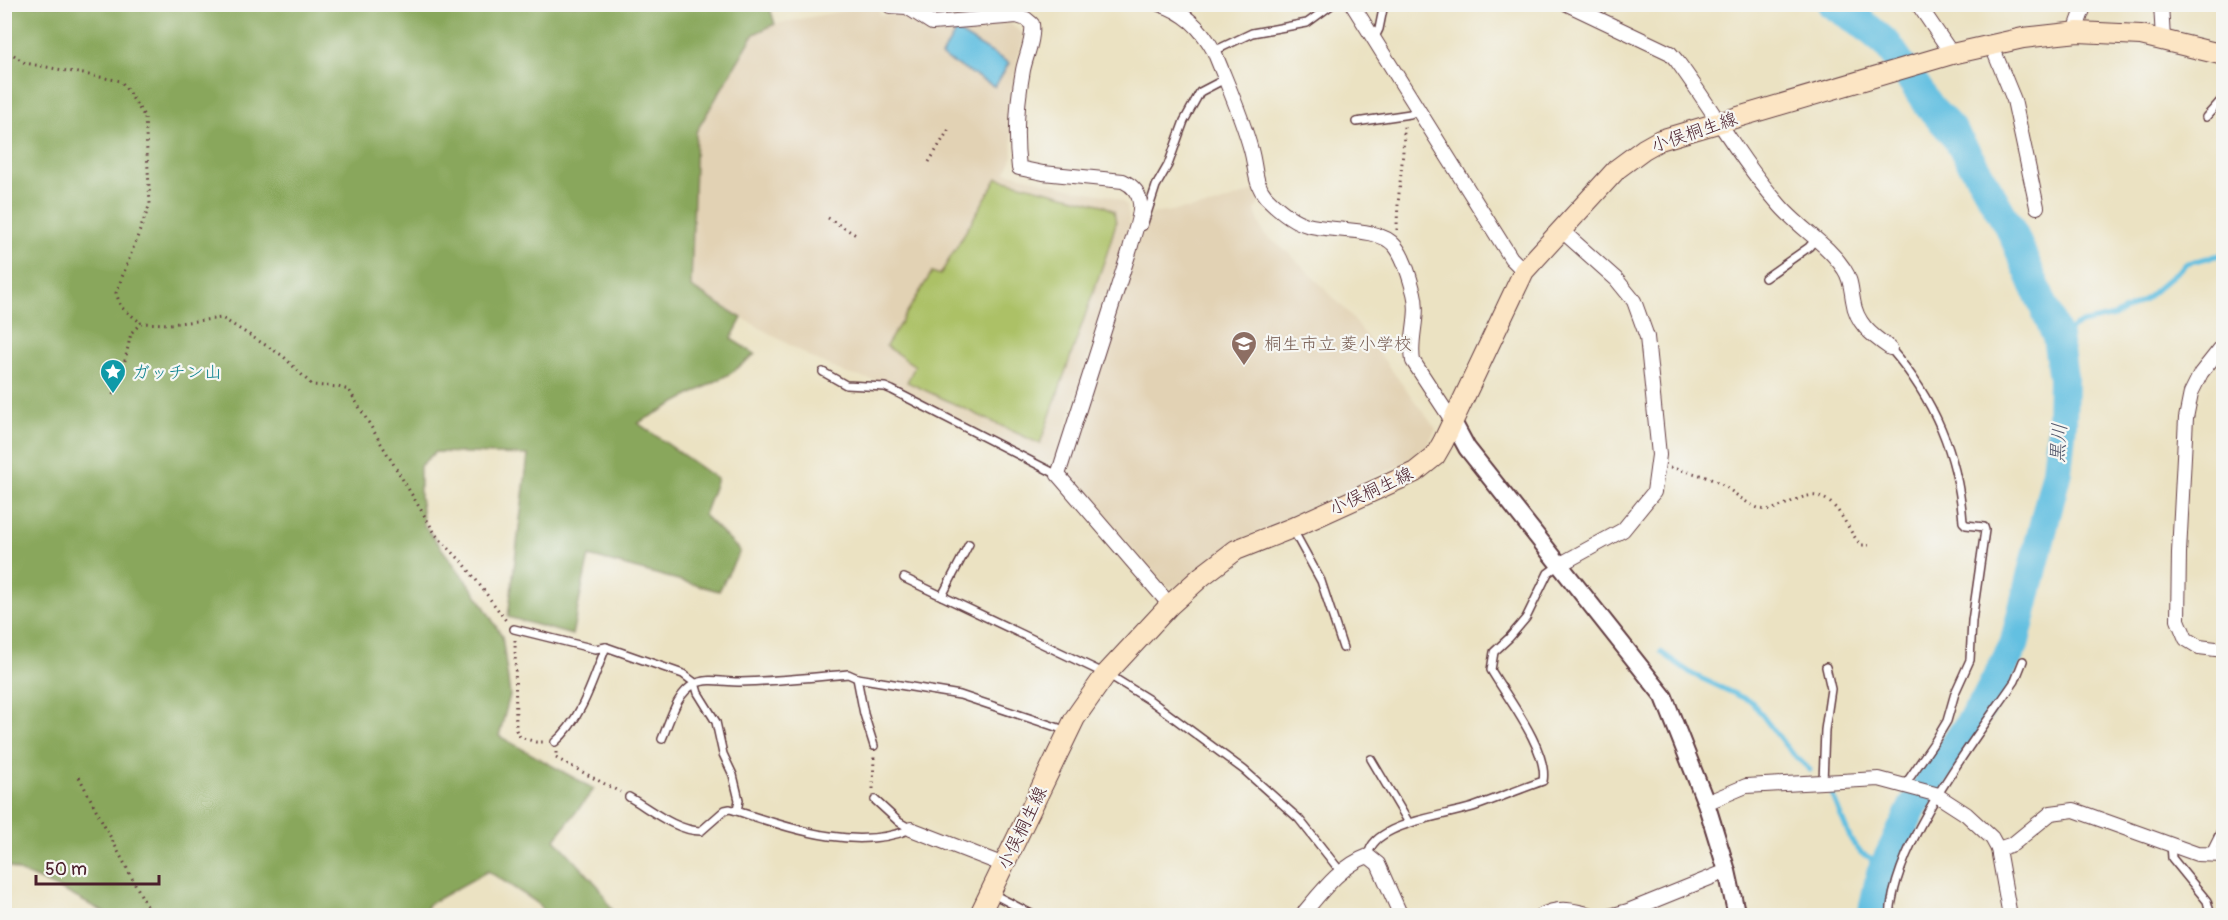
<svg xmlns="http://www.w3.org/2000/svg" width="2228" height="920" font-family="Pangolin,'Klee One',sans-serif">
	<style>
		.built { fill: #e2d2b4 }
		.green { fill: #acc166; stroke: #7b7048; stroke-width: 1.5 }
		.forest { fill: #89a75b; stroke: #6a6343; stroke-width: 1.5 }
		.water { fill: #63c0e1; stroke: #567086; stroke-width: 1.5 }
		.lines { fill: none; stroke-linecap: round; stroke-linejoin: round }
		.stream { stroke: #63c0e1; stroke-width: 5 }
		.river { stroke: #63c0e1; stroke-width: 30 }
		.service-casing { stroke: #623c42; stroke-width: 10 }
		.minor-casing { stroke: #623c42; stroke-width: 16 }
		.tertiary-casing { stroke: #623c42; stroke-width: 20 }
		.secondary-casing { stroke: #623c42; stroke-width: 22 }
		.path { stroke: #623c42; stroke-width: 3; stroke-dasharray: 1.5 4.5; stroke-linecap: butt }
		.service { stroke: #fff; stroke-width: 7 }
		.minor { stroke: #fff; stroke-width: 14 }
		.tertiary { stroke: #fff; stroke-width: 16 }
		.secondary { stroke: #fce5c4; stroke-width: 20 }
		.labels { text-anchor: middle; stroke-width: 4.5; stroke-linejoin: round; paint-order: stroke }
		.street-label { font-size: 18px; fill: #4a1f2b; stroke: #f6f6f2 }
		.education-label { font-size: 18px; fill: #785e54; stroke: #f6f6f2; text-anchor: start }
		.culture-label { font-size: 18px; fill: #0d838f; stroke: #f6f6f2; text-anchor: start }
		.water-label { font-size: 20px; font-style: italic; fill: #53576b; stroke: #f6f6f2 }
	</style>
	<rect width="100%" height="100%" fill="#f6f6f2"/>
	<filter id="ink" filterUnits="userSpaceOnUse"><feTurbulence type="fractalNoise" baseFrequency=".0167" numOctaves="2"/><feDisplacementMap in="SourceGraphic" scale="12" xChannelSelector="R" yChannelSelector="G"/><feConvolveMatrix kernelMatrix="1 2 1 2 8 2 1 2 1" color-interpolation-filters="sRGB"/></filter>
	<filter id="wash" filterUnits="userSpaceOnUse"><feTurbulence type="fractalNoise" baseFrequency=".008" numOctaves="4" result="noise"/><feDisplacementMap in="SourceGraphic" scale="24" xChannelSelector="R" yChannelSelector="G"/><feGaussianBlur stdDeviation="1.35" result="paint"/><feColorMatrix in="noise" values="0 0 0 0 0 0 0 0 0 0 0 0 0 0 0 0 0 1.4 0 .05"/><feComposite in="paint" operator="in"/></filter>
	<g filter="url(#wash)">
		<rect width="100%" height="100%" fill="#ebe2c2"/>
		<g class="built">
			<path d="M 873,5 L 878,5 L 880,15 L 901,13 L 924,27 L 1009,23 L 1025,35 L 1018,57 L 1011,106 L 1013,156 L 1006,172 L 1077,190 L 1112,196 L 1127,205 L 1130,226 L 1057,455 L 1052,461 L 1040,462 L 914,397 L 896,385 L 847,374 L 810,357 L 691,288 L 696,132 L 754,34 L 775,24 Z"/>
			<path d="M 1254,191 L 1260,200 L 1255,211 L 1264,234 L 1290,254 L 1347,311 L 1436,429 L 1426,448 L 1410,460 L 1251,535 L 1179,587 L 1168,587 L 1077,488 L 1070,469 L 1070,458 L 1132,256 L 1150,214 L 1214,205 Z"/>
		</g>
		<path class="green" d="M 997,178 L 1103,205 L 1114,211 L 1116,223 L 1107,253 L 1040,444 L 907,382 L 915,366 L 886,346 L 932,272 L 940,275 Z"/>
		<path class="forest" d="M 4,5 L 769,5 L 775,24 L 754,34 L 696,132 L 691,287 L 742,318 L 731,339 L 755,354 L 731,373 L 638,423 L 717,479 L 704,515 L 740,551 L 719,591 L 589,556 L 572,635 L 508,617 L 528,455 L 435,452 L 420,466 L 420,496 L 424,525 L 479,598 L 502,636 L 510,695 L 499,736 L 594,789 L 555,839 L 599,887 L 615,915 L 546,915 L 536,902 L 488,871 L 427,905 L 426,915 L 109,915 L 66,892 L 5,865 Z"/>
		<path class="water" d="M 956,31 L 1009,63 L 995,87 L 941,56 Z"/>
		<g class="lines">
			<g class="stream">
				<path d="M 2057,337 L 2082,323 L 2114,316 L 2143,301 L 2187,263 L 2224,254"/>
				<path d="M 1661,652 L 1692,674 L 1752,702 L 1788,749 L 1810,770"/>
				<path d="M 1832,794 L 1851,840 L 1861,853 L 1884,865"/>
			</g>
			<path class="river" d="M 1832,4 L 1862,23 L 1887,44 L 1930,107 L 1953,132 L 1982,179 L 2013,234 L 2057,337 L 2063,378 L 2062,424 L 2057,471 L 2014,645 L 1985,701 L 1913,807 L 1881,873 L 1872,916"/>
		</g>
	</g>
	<g filter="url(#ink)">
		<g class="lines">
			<defs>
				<g id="service">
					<path d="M 1374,39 L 1379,29 L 1384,4"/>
					<path d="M 1214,51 L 1252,33 L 1307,23 L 1333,4"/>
					<path d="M 2206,117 L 2224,97"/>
					<path d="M 1356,122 L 1410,114 L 1418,110"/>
					<path d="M 1143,226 L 1156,186 L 1168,165 L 1184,121 L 1200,92 L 1225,79"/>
					<path d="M 1765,278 L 1809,247 L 1815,240"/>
					<path d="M 1890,348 C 1934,399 1958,454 1963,522 L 1966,525 L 1984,527 L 1985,530 L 1972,621 L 1970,660 L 1955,693 L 1947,721 L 1935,741 L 1904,786"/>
					<path d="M 823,372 L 846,385 L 885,387 L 892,390 L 1058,475"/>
					<path d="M 1293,530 L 1321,581 L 1343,648"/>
					<path d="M 904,578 L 1114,678 L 1151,701 L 1244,770 L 1299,819 L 1341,872"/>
					<path d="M 942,596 L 969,544"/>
					<path d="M 514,629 L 595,649 L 606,647 L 683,674 L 695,683 L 698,693 L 716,722 L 723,754 L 733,775 L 739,800 L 737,811"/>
					<path d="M 857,678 L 864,714 L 874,746"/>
					<path d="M 662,739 C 670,721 676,693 695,684 C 708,677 727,683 741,682 C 777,681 813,677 848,674 L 857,678 L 960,695 L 1068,731"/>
					<path d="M 555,742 C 582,719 593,679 606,647"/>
					<path d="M 1371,759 L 1409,823"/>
					<path d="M 1823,782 L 1825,730 L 1831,689 L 1826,667"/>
					<path d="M 629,797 C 650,809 676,831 701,831 L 725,810 L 730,809 C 785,826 854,853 911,829"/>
					<path d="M 875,800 L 899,822 L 911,829"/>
					<path d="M 2171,844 L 2172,858 L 2207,901 L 2211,916"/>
					<path d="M 2209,855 L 2224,825"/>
					<path d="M 1368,856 C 1370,843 1380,836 1392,830 C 1417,818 1446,815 1473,807 C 1496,799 1520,789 1543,781 C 1549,751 1506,696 1491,670 L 1494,652 L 1509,638 L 1526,618 L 1548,573 L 1559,565"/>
					<path d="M 993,894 L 1035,916"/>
					<path d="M 1890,916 C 1895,841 1973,742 2015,681 L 2023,661"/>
				</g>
				<g id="minor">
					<path d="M 1159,4 C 1185,12 1201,28 1214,51 C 1227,84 1242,116 1251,150 C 1256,167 1254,183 1266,197 C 1277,208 1292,221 1307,225 C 1331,232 1379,226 1395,246 C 1405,258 1410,279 1414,293 C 1420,316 1409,338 1413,361 L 1453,422"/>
					<path d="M 1352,4 L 1511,258 L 1524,271"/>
					<path d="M 1567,4 L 1670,53 L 1677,61 C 1711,107 1739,158 1777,202 C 1797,227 1827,243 1844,269 C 1851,279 1851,289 1853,300 C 1856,323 1871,335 1890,348"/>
					<path d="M 1918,4 L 1952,54"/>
					<path d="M 2161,4 L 2163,39"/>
					<path d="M 890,6 L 907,7 L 932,23 L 1017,16 L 1026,19 L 1032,24 C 1034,40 1026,55 1023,70 C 1017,102 1015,136 1019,168 L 1043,173 L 1123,181 C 1153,195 1136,224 1130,249 L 1058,475 L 1170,605"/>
					<path d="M 2078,32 L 2078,23 L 2085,4"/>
					<path d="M 1991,44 L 2014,100 L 2037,207"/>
					<path d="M 2224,344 L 2201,373 L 2191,393 L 2186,418 L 2179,553 L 2178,620 L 2186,639 L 2199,647 L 2224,650"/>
					<path d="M 1559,565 L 1623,530 L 1654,492 L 1659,455 L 1647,337 L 1634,301 L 1616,279 L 1560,229"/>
					<path d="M 1706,803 L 1746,786 L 1879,779 L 1935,794 L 1966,814 L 1992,838 L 1998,849 L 2010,916"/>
					<path d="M 911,829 L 1004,865"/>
					<path d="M 1998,849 L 2013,844 L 2051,813 L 2074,810 L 2197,854 L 2224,855"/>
					<path d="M 1301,916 C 1320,894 1340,866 1368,856 L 1378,864 L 1401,916"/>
					<path d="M 1540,916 C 1563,904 1575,912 1598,916"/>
					<path d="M 1610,916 L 1628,911 L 1727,871"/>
				</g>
				<path id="tertiary" d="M 1453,422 L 1467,448 L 1664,697 L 1706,803 L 1727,871 L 1737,916"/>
				<path id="secondary" d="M 979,916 L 1075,718 L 1106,674 L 1170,605 L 1202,576 L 1236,550 L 1292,528 L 1415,472 L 1435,456 L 1443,442 L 1524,271 L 1617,169 L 1644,149 L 1660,140 L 1952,54 L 2023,38 L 2078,32 L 2141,35 L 2224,55"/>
			</defs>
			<use href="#service" class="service-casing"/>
			<use href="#minor" class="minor-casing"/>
			<use href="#tertiary" class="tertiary-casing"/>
			<use href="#secondary" class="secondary-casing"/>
			<g class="path">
				<path d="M 4,48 L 25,63 L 121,81 L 145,117 L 150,204 L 116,293 L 121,307 L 141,323"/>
				<path d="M 929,162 L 949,129"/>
				<path d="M 828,218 L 856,235"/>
				<path d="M 1397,230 C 1397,195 1404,161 1404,126"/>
				<path d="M 113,395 L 124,365 L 131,333 L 141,323 L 170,324 L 222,318 L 283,356 L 312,385 L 338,387 L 349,390 L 436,535 L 465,565 L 507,622"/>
				<path d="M 1670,468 C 1687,471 1704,475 1719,483 C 1732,490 1743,502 1758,508 C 1781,517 1804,483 1828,501 C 1843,512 1848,531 1861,545 L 1869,545"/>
				<path d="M 515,640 L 516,730 L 520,737 L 536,742 L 544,742"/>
				<path d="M 556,752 L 556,758 L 620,792"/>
				<path d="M 79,777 L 152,916"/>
				<path d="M 873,789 L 874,757"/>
			</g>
			<use href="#service" class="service"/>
			<use href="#minor" class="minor"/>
			<use href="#tertiary" class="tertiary"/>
			<use href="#secondary" class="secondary"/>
		</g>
	</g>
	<defs>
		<symbol id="school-pin" viewBox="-11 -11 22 30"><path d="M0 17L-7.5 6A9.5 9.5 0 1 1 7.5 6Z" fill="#8d6e63" stroke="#f6f6f2"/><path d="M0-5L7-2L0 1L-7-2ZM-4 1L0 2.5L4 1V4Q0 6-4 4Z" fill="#fff"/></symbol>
		<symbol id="sight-pin" viewBox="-11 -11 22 30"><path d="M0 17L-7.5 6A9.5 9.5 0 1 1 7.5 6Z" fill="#0f9aa8" stroke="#f6f6f2"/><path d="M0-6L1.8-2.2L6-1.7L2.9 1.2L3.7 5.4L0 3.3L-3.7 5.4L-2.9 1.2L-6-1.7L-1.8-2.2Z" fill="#fff"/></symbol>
	</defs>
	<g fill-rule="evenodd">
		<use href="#school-pin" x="1229" y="329" width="30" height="40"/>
		<use href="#sight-pin" x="98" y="357" width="30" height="40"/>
	</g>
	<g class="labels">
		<g class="street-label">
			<text transform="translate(1694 132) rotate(-19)" y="6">小俣桐生線</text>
			<text transform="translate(1371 491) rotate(-25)" y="6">小俣桐生線</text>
			<text transform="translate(1022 828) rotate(-64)" y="6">小俣桐生線</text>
		</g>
		<g class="education-label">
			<text x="1264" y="350">桐生市立 菱小学校</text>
		</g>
		<g class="culture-label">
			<text x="132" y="378">ガッチン山</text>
		</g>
		<g class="water-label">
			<text transform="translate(2058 443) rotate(-86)" y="7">黒川</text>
		</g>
	</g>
	<rect width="2228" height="920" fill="none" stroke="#f6f6f2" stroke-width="24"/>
	<path d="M36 875v9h123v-9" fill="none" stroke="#4a1f2b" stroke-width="3"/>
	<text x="45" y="875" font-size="18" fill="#4a1f2b" stroke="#f6f6f2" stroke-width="4.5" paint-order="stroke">50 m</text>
</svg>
